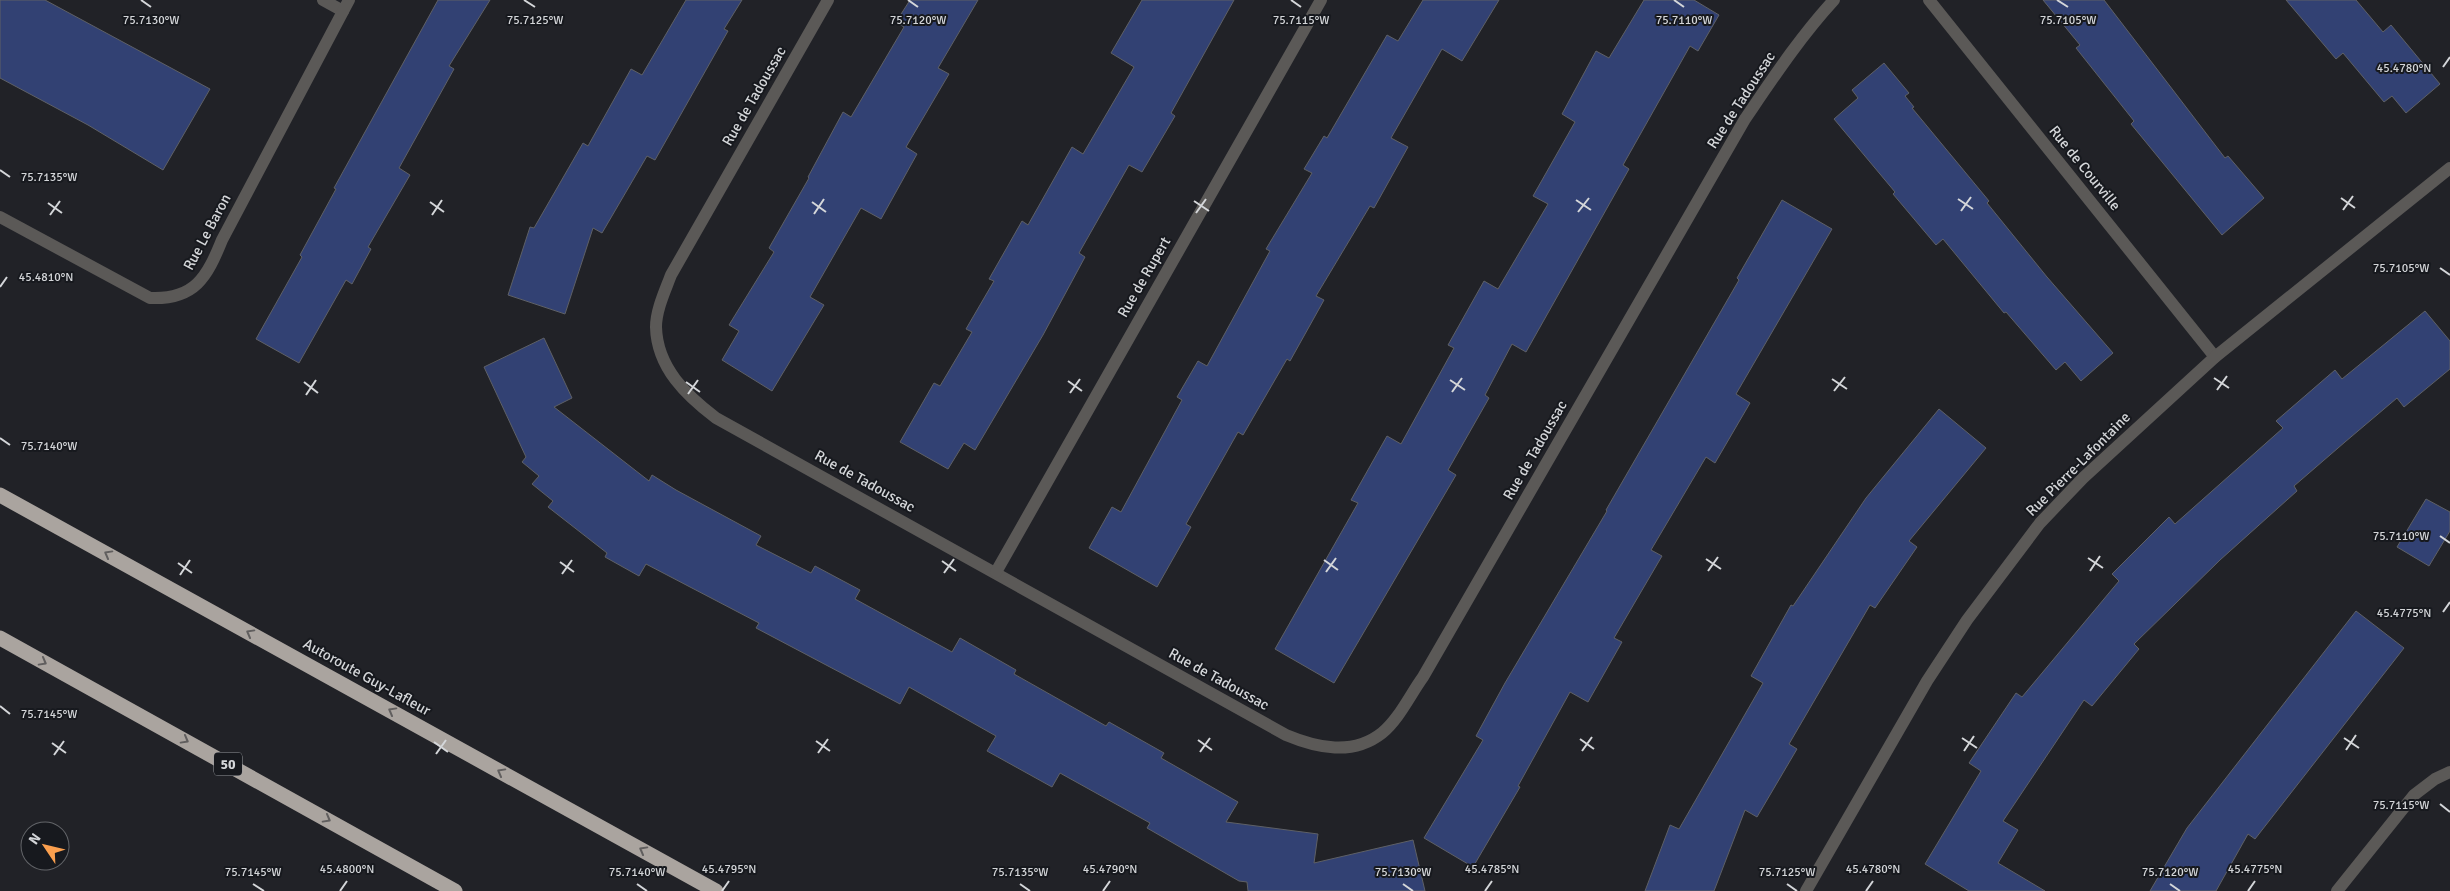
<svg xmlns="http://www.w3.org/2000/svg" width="2450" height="891" font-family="Signika,sans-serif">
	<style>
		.building { fill: #324173; stroke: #5e6066 }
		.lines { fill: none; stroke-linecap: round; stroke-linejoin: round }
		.street { stroke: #5b5957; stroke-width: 12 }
		.highway { stroke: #aaa49f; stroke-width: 15 }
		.oneway { stroke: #605e5e }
		.ticks { fill: none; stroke: #d4d6d9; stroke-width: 2 }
		.labels { text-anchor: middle; stroke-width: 4; stroke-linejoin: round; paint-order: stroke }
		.shield { fill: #17191e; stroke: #9b9da1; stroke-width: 1 }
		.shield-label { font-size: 14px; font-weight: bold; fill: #d4d6d9 }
		.street-label { font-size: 15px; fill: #d4d6d9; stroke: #17191e }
		.ticks-label { font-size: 12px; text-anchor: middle; fill: #d4d6d9; stroke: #17191e; stroke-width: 4; stroke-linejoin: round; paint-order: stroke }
	</style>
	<rect width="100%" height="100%" fill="#212227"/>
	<g class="building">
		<path d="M 0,0 L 45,0 L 210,89 L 163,170 L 88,125 L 0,78 Z"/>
		<path d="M 438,0 L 490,0 L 449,66 L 454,69 L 399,168 L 410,175 L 368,247 L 371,249 L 352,284 L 346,280 L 299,363 L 256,339 L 302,257 L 300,255 L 336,189 L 334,188 Z"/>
		<path d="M 686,0 L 742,0 L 724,29 L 728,31 L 655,160 L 647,156 L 602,233 L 593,228 L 565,314 L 508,295 L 530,227 L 534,228 L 583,143 L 588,146 L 631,69 L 642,75 Z"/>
		<path d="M 910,0 L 978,0 L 938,68 L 949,74 L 906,147 L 917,154 L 881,219 L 861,208 L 810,297 L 824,305 L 772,391 L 722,360 L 739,331 L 729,325 L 774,252 L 769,248 L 809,178 L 808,177 L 843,112 L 851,117 L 904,27 L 896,22 Z"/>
		<path d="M 1142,0 L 1234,0 L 1171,113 L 1175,116 L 1142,172 L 1129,165 L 1079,253 L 1085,257 L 1043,335 L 975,450 L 964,443 L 948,469 L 900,442 L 934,383 L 940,386 L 972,332 L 966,329 L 994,281 L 989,279 L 1022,221 L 1028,225 L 1072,147 L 1083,154 L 1134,67 L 1111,53 Z"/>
		<path d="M 1423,0 L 1499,0 L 1462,61 L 1442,49 L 1391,138 L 1408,147 L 1374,208 L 1370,206 L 1316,296 L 1324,300 L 1290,361 L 1287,359 L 1243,435 L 1238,432 L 1186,524 L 1191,527 L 1157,587 L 1089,548 L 1112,507 L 1121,512 L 1182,400 L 1177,397 L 1198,361 L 1207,366 L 1270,251 L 1266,249 L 1312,173 L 1304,169 L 1324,136 L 1327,138 L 1387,35 L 1398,41 Z"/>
		<path d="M 1644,0 L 1694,0 L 1719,15 L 1698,51 L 1690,46 L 1623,165 L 1629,169 L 1526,352 L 1512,344 L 1485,395 L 1489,398 L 1448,470 L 1456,475 L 1334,683 L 1275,649 L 1358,503 L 1351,500 L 1387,436 L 1401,444 L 1454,348 L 1448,345 L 1484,281 L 1498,289 L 1548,204 L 1533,196 L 1575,122 L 1562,114 L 1596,51 L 1609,58 Z"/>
		<path d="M 2043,0 L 2104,0 L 2225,158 L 2228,156 L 2264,198 L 2222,235 L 2131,124 L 2134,121 L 2076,48 L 2080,45 Z"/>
		<path d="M 2286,0 L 2356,0 L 2383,32 L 2391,25 L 2440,84 L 2406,113 L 2392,96 L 2384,102 L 2343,53 L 2336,59 Z"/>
		<path d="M 1884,63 L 1909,93 L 1905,96 L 1914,107 L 1912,108 L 1989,201 L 1987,203 L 2047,277 L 2113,353 L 2081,381 L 2065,362 L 2056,370 L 2006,312 L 2004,313 L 1943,239 L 1936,245 L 1893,194 L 1895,192 L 1834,119 L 1858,98 L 1852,90 Z"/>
		<path d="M 1782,200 L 1832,229 L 1736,394 L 1750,403 L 1715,463 L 1706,457 L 1651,550 L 1662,556 L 1614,638 L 1622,642 L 1588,702 L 1570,692 L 1518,786 L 1520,787 L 1473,867 L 1424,838 L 1483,740 L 1476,736 L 1505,683 L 1607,511 L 1606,510 L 1739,280 L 1737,278 Z"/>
		<path d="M 2425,311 L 2450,341 L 2450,369 L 2404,407 L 2397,398 L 2345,442 L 2294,486 L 2297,491 L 2220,560 L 2134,644 L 2139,649 L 2092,706 L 2084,700 L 2003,821 L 2018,830 L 1998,863 L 2045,891 L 1969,891 L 1925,864 L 1981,771 L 1969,763 L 2016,693 L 2022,697 L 2119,581 L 2112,574 L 2169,517 L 2175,524 L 2283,428 L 2276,421 L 2335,370 L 2342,379 Z"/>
		<path d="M 544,338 L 572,398 L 554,407 L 649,481 L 652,475 L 676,490 L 761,536 L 756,545 L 811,573 L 815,566 L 860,590 L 855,599 L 952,652 L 960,638 L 1016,670 L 1014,674 L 1106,726 L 1109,722 L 1164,753 L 1161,758 L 1238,802 L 1226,822 L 1318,834 L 1314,863 L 1413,840 L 1425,891 L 1248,891 L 1247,882 L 1239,881 L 1147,828 L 1150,823 L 1060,773 L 1052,787 L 987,751 L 996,736 L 909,687 L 900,704 L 756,628 L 759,623 L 646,564 L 639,576 L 605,557 L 607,553 L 548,507 L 553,501 L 532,484 L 539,476 L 522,462 L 526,457 L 484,367 Z"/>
		<path d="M 1939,409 L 1986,448 L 1909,541 L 1917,547 L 1875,608 L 1870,605 L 1789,744 L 1797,749 L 1757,817 L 1745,810 L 1714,891 L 1645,891 L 1670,825 L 1679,829 L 1763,683 L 1751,676 L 1791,605 L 1793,606 L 1866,498 Z"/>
		<path d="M 2426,499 L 2450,512 L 2450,531 L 2429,566 L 2397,547 Z"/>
		<path d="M 2356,611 L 2404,648 L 2255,839 L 2248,834 L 2216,891 L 2150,891 L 2187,828 Z"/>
	</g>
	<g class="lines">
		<g class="street">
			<path d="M 323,0 L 343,11"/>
			<path d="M 828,0 L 671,275 C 665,291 656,310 656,327 C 657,368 687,396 716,418 L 1286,735 C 1317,748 1353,756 1382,733 C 1399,719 1410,695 1423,677 L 1745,119 C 1773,78 1800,37 1834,0"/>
			<path d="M 1929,0 L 2215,357"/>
			<path d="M 0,217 L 150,298 C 195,300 207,277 222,240 L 349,0"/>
			<path d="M 996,572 L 1321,0"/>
			<path d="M 1806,891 L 1927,681 L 1967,620 L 2040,523 L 2083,478 L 2215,357 L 2450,168"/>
			<path d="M 2337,891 L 2414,795 L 2435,779 L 2450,772"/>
		</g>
		<g class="highway">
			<path d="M 0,495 L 716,891"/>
			<path d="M 0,638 L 455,891"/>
		</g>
	</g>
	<defs><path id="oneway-chevron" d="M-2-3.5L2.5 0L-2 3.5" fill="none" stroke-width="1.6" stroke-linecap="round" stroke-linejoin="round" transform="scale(1.25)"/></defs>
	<g class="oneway">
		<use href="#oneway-chevron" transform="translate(108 554) rotate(-151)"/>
		<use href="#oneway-chevron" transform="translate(250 633) rotate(-151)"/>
		<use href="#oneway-chevron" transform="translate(43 662) rotate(29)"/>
		<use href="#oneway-chevron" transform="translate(392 711) rotate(-151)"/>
		<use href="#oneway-chevron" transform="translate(185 740) rotate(29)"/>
		<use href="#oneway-chevron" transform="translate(501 772) rotate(-151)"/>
		<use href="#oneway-chevron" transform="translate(327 819) rotate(29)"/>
		<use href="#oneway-chevron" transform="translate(643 850) rotate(-151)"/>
	</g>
	<path class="ticks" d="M 141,0 L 151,7M 524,0 L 535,7M 908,0 L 918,7M 1291,0 L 1301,7M 1674,0 L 1684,7M 2057,0 L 2068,7M 2443,67 L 2450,57M 0,170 L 10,177M 2341,198 L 2355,208M 1958,199 L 1973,209M 1576,200 L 1591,210M 1194,201 L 1209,211M 430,202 L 444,212M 812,202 L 826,212M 48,203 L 62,213M 2343,210 L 2353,196M 1961,211 L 1971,197M 1578,212 L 1589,198M 1196,213 L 1206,199M 814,214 L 824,199M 50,215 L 60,201M 432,215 L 442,200M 2440,268 L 2450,275M 0,287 L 7,277M 2214,378 L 2229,388M 1832,379 L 1847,389M 1450,380 L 1465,390M 1068,381 L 1082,391M 304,382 L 318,393M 686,382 L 700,392M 2217,390 L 2227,376M 1834,391 L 1845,377M 1452,392 L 1462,378M 1070,393 L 1080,379M 688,394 L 698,380M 306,395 L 316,380M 0,438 L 10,445M 2440,536 L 2450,543M 2088,558 L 2103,568M 1706,559 L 1721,569M 1324,560 L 1338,570M 942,561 L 956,571M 560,562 L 574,572M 178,563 L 192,573M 1708,571 L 1718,557M 2090,571 L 2100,556M 1326,572 L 1336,558M 944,573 L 954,559M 562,574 L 572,560M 180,575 L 190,560M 2443,612 L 2450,602M 0,706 L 10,714M 1962,738 L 1977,748M 2344,738 L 2359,748M 1580,739 L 1594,749M 1198,740 L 1212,750M 816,741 L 830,751M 434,742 L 448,752M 52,743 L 66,753M 2346,750 L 2356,735M 1582,751 L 1592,737M 1964,751 L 1974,736M 1200,752 L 1210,738M 818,753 L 828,739M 436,754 L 446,740M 54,755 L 64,741M 2440,804 L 2450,812M 253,884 L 264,891M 637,884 L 647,891M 1020,884 L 1030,891M 1403,884 L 1413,891M 1787,884 L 1797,891M 2170,884 L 2180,891M 340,891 L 347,881M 722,891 L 729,881M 1103,891 L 1110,881M 1485,891 L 1492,881M 1866,891 L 1873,881M 2248,891 L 2255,881"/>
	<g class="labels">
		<rect class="shield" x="214" y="752.5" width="28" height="23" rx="4"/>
		<g class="shield-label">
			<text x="228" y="769">50</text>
		</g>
		<g class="street-label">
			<text transform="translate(754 96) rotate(-60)" y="5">Rue de Tadoussac</text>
			<text transform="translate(1741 100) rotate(-57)" y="5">Rue de Tadoussac</text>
			<text transform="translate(2085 168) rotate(51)" y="5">Rue de Courville</text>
			<text transform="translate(207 232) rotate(-62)" y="5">Rue Le Baron</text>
			<text transform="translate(1144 277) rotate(-60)" y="5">Rue de Rupert</text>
			<text transform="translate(1535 450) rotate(-60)" y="5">Rue de Tadoussac</text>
			<text transform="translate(2078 464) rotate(-45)" y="5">Rue Pierre-Lafontaine</text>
			<text transform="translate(865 481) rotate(29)" y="5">Rue de Tadoussac</text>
			<text transform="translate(367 677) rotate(29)" y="5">Autoroute Guy-Lafleur</text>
			<text transform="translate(1219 679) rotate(29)" y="5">Rue de Tadoussac</text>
		</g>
	</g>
	<g class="ticks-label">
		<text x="151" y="24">75.7130°W</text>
		<text x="535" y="24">75.7125°W</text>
		<text x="918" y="24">75.7120°W</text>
		<text x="1301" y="24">75.7115°W</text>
		<text x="1684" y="24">75.7110°W</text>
		<text x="2068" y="24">75.7105°W</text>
		<text x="2404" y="72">45.4780°N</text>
		<text x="49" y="181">75.7135°W</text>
		<text x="2401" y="272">75.7105°W</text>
		<text x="46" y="281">45.4810°N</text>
		<text x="49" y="450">75.7140°W</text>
		<text x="2401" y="540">75.7110°W</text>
		<text x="2404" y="617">45.4775°N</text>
		<text x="49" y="718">75.7145°W</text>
		<text x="2401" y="809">75.7115°W</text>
		<text x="347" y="873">45.4800°N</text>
		<text x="729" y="873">45.4795°N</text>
		<text x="1110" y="873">45.4790°N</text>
		<text x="1492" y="873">45.4785°N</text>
		<text x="1873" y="873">45.4780°N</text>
		<text x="2255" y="873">45.4775°N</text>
		<text x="253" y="876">75.7145°W</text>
		<text x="637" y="876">75.7140°W</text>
		<text x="1020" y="876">75.7135°W</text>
		<text x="1403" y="876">75.7130°W</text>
		<text x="1787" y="876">75.7125°W</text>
		<text x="2170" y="876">75.7120°W</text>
	</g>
	<g transform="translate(45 846) rotate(305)"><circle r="24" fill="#17191e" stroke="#636569"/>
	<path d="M0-4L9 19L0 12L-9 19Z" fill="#fa9f4e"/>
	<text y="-8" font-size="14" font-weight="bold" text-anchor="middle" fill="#d4d6d9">N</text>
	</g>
</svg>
